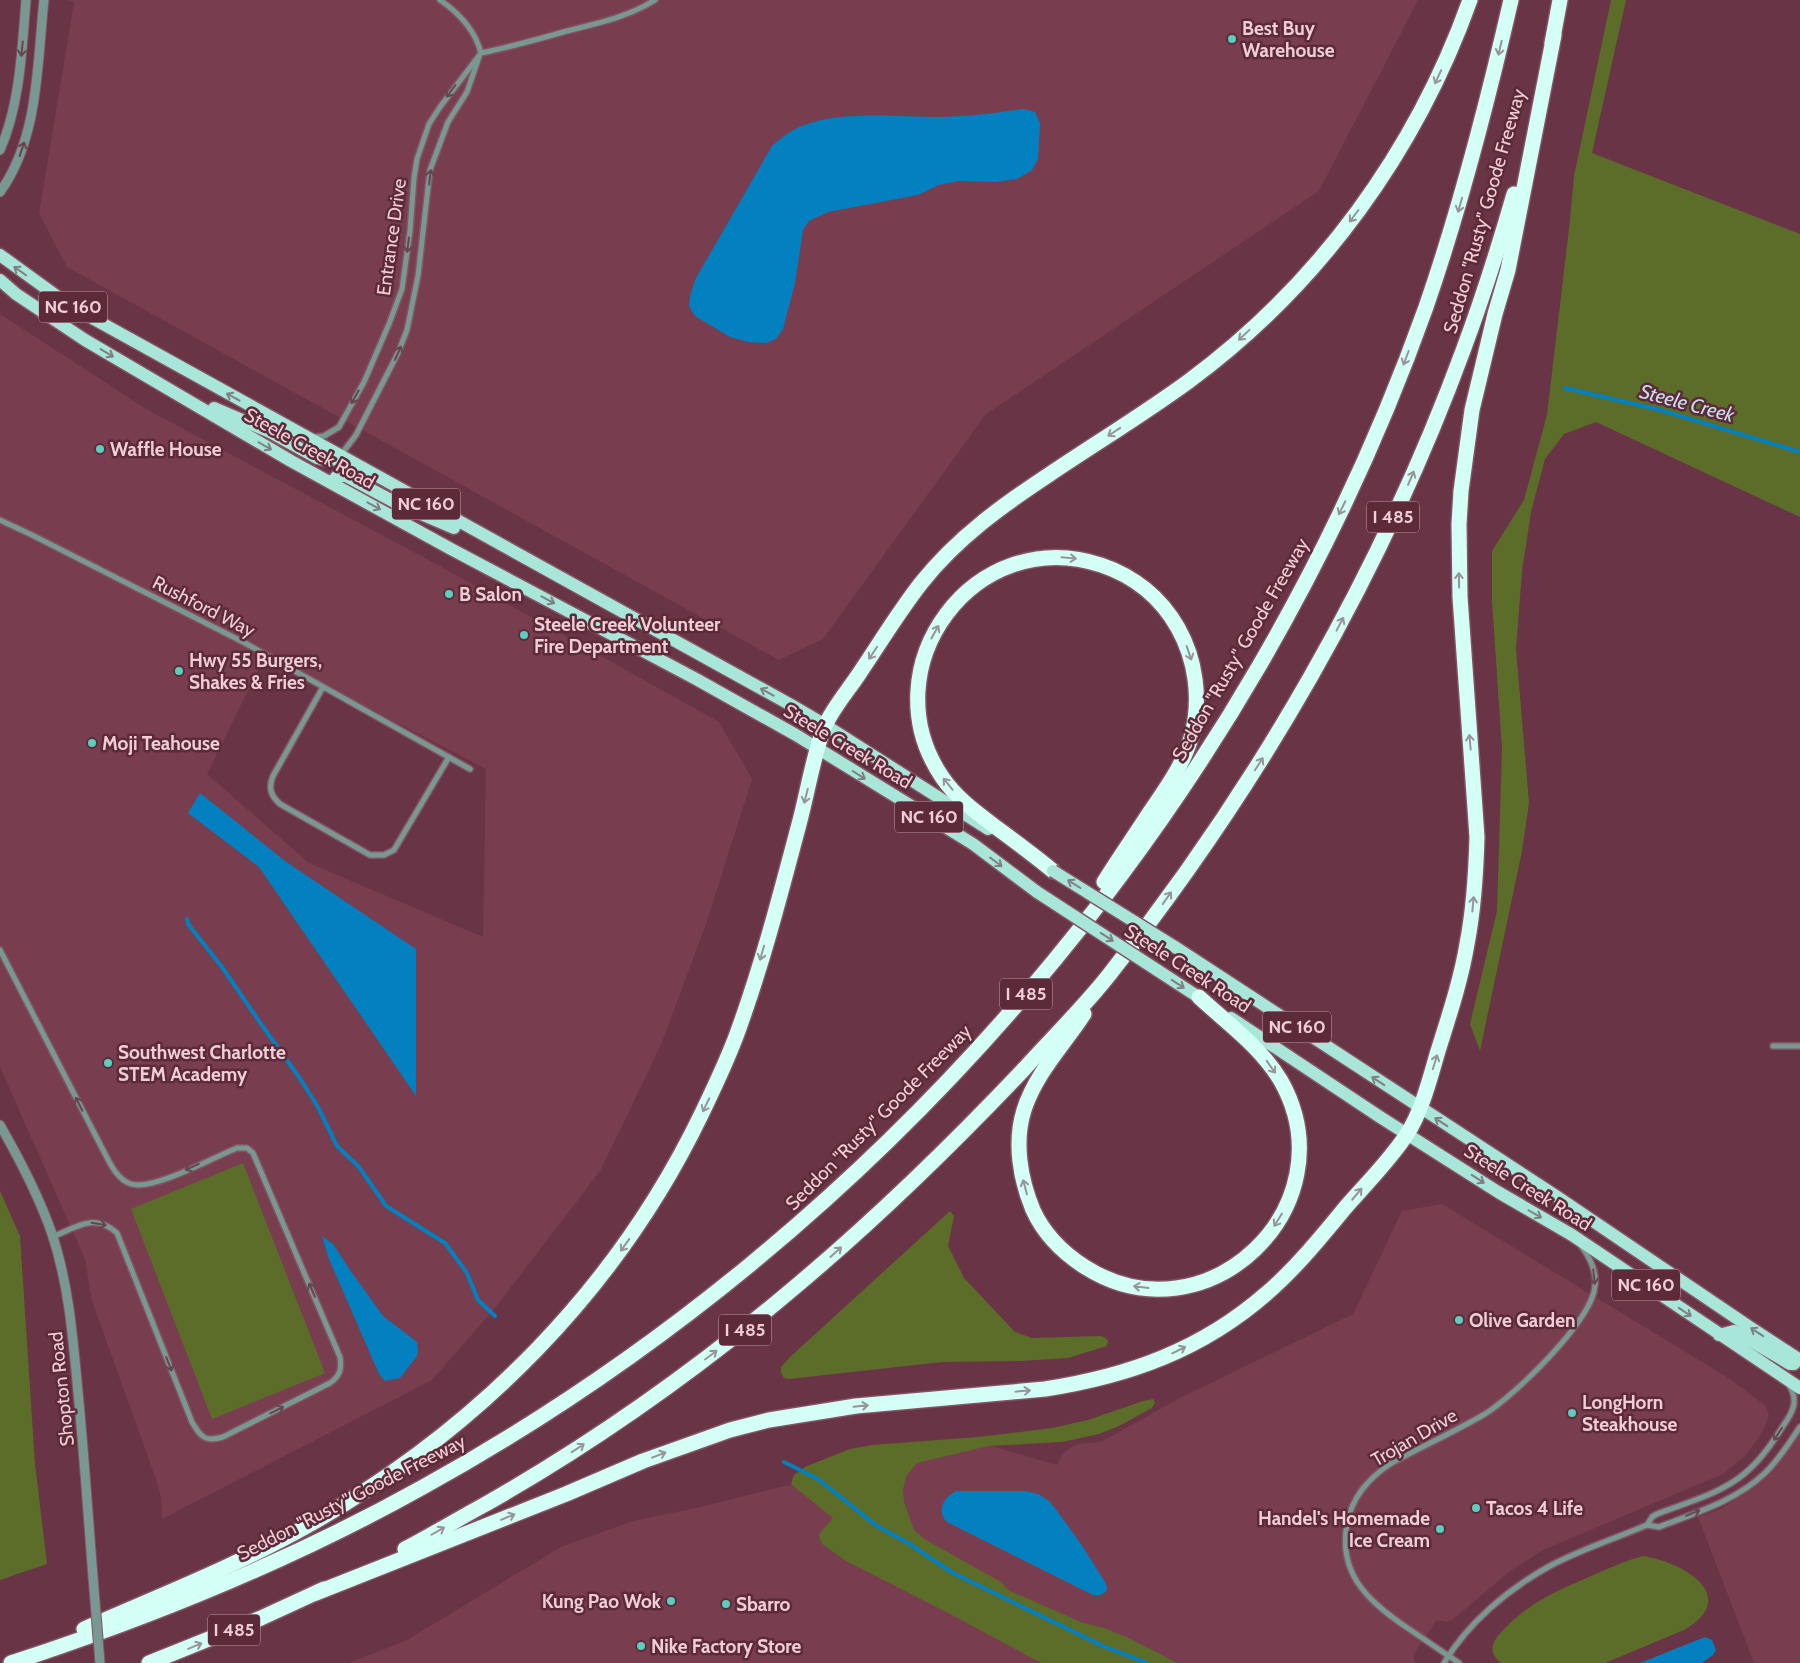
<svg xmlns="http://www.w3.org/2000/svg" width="1800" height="1663" font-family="Cabin,sans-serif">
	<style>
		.built { fill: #783e50; fill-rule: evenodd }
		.green { fill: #5c6d2a }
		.water { fill: #0280bf }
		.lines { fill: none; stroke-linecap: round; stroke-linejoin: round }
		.stream { stroke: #0280bf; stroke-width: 4 }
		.minor-casing { stroke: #845362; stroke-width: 8 }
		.tertiary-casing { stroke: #845362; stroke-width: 11 }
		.primary-casing { stroke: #845362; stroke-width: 15 }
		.motorway-casing { stroke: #845362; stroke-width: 18 }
		.minor { stroke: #7a9892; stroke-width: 5 }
		.tertiary { stroke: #7a9892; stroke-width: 9 }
		.primary { stroke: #a8e6da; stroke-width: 12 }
		.motorway { stroke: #d3fff6; stroke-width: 15 }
		.tertiary-bridge-casing { stroke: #845362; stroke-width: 11; stroke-linecap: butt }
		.primary-bridge-casing { stroke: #845362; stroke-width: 15; stroke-linecap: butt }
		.tertiary-bridge { stroke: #7a9892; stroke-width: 9 }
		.primary-bridge { stroke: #a8e6da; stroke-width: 12 }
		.oneway { stroke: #989498 }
		.oneway2 { stroke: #644650 }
		.oneway3 { stroke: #7f7f82 }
		.poi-dot { fill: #5bcebc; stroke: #5d2a3a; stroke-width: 2 }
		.labels { text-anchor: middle; stroke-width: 5; stroke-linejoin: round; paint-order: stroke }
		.shield { fill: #5d2a3a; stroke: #c39da7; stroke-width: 1 }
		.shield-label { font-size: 18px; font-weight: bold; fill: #efced6 }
		.poi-label { font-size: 19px; font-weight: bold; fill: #efced6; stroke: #5d2a3a; text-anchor: start }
		.street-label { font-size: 19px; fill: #efced6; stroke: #5d2a3a }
		.water-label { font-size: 20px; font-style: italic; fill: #c8deee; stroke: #5d2a3a }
	</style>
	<rect width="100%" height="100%" fill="#693445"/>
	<g class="built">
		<path d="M 67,0 L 1418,0 L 1319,191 L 986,414 L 823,639 L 779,660 L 67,267 L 39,214 L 74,2 Z"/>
		<path d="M 0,314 L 146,409 L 438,565 L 719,722 L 752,779 L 706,924 L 661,1045 L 600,1171 L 495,1308 L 432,1380 L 162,1519 L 161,1497 L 156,1479 L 92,1301 L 85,1259 L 0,1067 ZM 267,652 L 363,705 L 486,769 L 483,937 L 309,863 L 207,774 Z"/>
		<path d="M 1442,1204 L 1727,1377 L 1766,1406 L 1769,1416 L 1763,1431 L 1746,1455 L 1723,1474 L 1543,1550 L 1510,1571 L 1452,1620 L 1446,1622 L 1437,1620 L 1413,1655 L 1415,1663 L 349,1663 L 407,1640 L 561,1547 L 633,1521 L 701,1507 L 970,1440 L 1057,1465 L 1062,1455 L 1071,1447 L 1078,1444 L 1101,1442 L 1180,1398 L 1353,1314 L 1402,1211 Z"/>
		<path d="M 1800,1434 L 1800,1663 L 1754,1663 L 1698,1517 L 1721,1509 L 1751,1490 L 1769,1475 L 1782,1460 Z"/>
	</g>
	<g class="green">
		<path d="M 1611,0 L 1626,0 L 1592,153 L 1800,234 L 1800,517 L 1596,422 L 1564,434 L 1545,459 L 1531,512 L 1522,571 L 1516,649 L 1529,803 L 1522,851 L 1480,1051 L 1470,1024 L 1497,911 L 1502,749 L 1492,601 L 1492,551 L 1524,500 L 1547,415 L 1570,220 L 1574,176 Z"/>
		<path d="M 243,1163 L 325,1373 L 212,1419 L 131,1209 Z"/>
		<path d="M 0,1191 L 20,1236 L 35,1464 L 47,1564 L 0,1580 Z"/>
		<path d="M 950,1211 L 954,1216 L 948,1246 L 964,1278 L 1015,1332 L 1032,1338 L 1102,1336 L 1108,1340 L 1107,1346 L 1068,1358 L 1020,1361 L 942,1362 L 789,1379 L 784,1378 L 781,1373 L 781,1367 L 790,1357 Z"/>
		<path d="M 1153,1399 L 1155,1403 L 1152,1408 L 1119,1426 L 1099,1434 L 1062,1442 L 988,1446 L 917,1463 L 907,1475 L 903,1489 L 904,1502 L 914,1530 L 926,1540 L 1001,1582 L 1008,1590 L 1083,1623 L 1104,1628 L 1131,1639 L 1177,1663 L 1041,1663 L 954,1616 L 846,1561 L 822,1544 L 819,1536 L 820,1533 L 833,1518 L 791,1484 L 794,1475 L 807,1466 L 850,1449 L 872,1445 L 978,1437 L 1052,1428 L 1088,1420 L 1143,1401 Z"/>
		<path d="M 1643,1556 C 1683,1562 1742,1596 1684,1630 L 1605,1663 L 1501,1663 C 1486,1651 1493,1640 1505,1628 C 1529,1603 1558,1590 1589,1577 C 1607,1569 1624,1561 1643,1556 Z"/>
	</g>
	<g class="water">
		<path d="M 1024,109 L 1035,112 L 1040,123 L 1038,159 L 1032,170 L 1017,179 L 996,182 L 958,181 L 939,185 L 918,195 L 828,212 L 809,221 L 803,230 L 795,283 L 783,329 L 776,339 L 766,343 L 748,342 L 730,337 L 695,316 L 689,306 L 690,296 L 696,278 L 772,146 C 777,142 782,137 787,134 C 825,108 892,117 937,117 C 966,117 995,113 1024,109 Z"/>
		<path d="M 200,793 L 285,861 L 416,949 L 416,1096 L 259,867 L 188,813 Z"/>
		<path d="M 322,1236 L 333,1244 L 350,1270 L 383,1316 L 417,1342 L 418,1350 L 417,1356 L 400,1378 L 385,1381 L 379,1374 L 329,1259 Z"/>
		<path d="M 957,1491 L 1025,1491 L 1038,1494 L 1049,1501 L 1057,1511 L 1081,1544 L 1105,1582 L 1107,1587 L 1106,1592 L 1100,1595 L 1093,1595 L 947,1522 C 936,1511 943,1497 957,1491 Z"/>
		<path d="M 1705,1637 L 1712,1640 L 1716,1650 L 1713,1655 L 1702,1663 L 1640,1663 Z"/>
	</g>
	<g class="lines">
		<g class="stream">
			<path d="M 1565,388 L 1660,410 L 1800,452"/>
			<path d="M 187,919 L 188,924 L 222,967 L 261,1024 L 301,1080 L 318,1107 L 337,1146 L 359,1167 L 386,1206 L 445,1243 L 467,1273 L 478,1300 L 495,1316"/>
			<path d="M 784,1462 L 818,1479 L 877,1526 L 908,1543 L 953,1573 L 1103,1646 L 1147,1663"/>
		</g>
		<defs>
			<g id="minor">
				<path d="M 440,0 C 459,13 475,30 481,53"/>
				<path d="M 314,437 L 324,436 L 339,427 L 364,382 L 389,324 L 402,289 L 410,231 L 414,178 L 417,159 L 429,124 L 440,107 L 481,53 C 510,47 539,39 567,31 C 598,23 628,17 655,0"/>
				<path d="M 340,456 L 356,435 L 398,353 L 407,330 L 418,276 L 430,170 L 448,122 L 467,92 L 479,57"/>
				<path d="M 0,520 L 32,535 L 245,643 L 470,769"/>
				<path d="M 323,687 L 273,776 C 268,788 271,796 280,804 L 370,855 L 384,855 L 394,850 L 449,757"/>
				<path d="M 0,950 L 102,1148 C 109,1161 116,1179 131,1184 C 153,1191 214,1157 237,1148 L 247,1148 L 253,1153 L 340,1357 C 342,1369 340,1376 330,1383 L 223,1437 C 206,1442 201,1438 192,1422 L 117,1233 C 94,1213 78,1226 53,1237"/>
				<path d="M 1773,1046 L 1800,1046"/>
				<path d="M 1647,1525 L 1659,1527 C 1695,1513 1736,1501 1765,1473 C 1779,1460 1789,1443 1800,1427"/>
				<path d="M 1444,1663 C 1468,1623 1507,1590 1548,1567 C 1579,1550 1614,1539 1647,1525 L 1652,1517 L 1657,1514 C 1685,1503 1720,1494 1744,1474 C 1760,1461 1772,1444 1783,1426 C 1793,1412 1799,1401 1789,1385"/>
				<path d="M 1459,1663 C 1443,1652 1428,1642 1412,1631 C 1373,1605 1337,1577 1347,1524 C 1352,1497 1368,1479 1390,1464 C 1421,1447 1454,1432 1485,1414 C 1515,1395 1592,1321 1595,1286 C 1597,1271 1590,1258 1582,1247"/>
			</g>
			<g id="tertiary">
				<path d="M 0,150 C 20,105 22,49 26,0"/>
				<path d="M 0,192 C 39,138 37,64 44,0"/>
				<path d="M 0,1125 C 20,1160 39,1196 52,1234 C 69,1285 73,1339 78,1392 C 84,1453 88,1515 93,1577"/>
			</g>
			<g id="primary">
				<path d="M 0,255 L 58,297 L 85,314 L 791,705 L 825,725 L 988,829"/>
				<path d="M 0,280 L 16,294 L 85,340 L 291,461 L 451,549 L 696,679 L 796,735 L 973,844 L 1037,892"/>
				<path d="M 214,408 L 270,432 L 317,458 L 329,461 L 340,456"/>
				<path d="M 332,482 L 337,476 L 346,476 L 400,505 L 454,528"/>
				<path d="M 1175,947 L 1556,1196 L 1751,1328 L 1800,1360"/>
				<path d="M 1157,970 L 1206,1002"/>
				<path d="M 1231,1018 L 1380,1117 L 1498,1192 L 1572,1235 L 1800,1388"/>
				<path d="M 1719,1335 L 1734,1331 L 1790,1364 L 1794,1364 L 1798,1359"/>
			</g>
			<g id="motorway">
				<path d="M 1552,43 L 1560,0"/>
				<path d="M 1053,871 C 1035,856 1016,842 997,828 C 977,813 956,798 942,777 C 868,667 975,523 1101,565 C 1134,576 1161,598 1178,628 C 1196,660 1201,699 1192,734 C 1185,763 1166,788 1150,812 C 1135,835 1119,858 1104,882"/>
				<path d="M 1084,1014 C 1063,1046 1036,1073 1024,1110 C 1014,1142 1020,1179 1033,1210 C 1044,1234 1063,1253 1085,1267 C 1206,1344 1351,1206 1281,1081 C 1261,1047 1227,1023 1199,997"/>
				<path d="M 405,1549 C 432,1535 458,1519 484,1505 C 595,1442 698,1369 795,1287 C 876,1219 951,1146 1024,1069 C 1052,1038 1083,1008 1109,975 C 1258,787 1381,574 1464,348 C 1483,297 1499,246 1514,194"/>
				<path d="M 316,1593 L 566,1494 L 643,1461 L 730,1430 L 769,1420 L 856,1406 L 1045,1389 C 1129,1376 1202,1350 1267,1293 C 1296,1268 1321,1237 1345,1208 C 1365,1185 1391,1159 1407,1134 C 1422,1111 1430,1078 1438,1051 C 1449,1016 1461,980 1467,944 C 1474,908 1476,873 1477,837 L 1460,597 L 1459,524 L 1461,491 L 1472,410 L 1495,314 L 1508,270 L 1554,35"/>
				<path d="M 84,1629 C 159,1596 236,1566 307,1526 C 477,1430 617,1290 702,1113 C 715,1086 728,1059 738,1031 C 762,965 780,896 798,828 C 807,796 812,761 823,730 C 831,710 847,692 859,674 C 880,643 899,611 922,582 C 958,537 1003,505 1050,474 C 1096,443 1144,414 1189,381 C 1319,285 1416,151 1470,0"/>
				<path d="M 11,1663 C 152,1617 294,1559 423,1487 C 885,1232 1249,804 1426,307 C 1461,206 1487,104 1511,0"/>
				<path d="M 149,1663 L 261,1618 L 324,1589"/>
			</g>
		</defs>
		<use href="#minor" class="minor-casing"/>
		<use href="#tertiary" class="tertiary-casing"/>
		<use href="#primary" class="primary-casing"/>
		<use href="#motorway" class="motorway-casing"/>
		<use href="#minor" class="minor"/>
		<use href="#tertiary" class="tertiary"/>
		<use href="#primary" class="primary"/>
		<use href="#motorway" class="motorway"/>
		<defs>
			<path id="tertiary-bridge" d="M 93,1577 L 100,1663"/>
			<g id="primary-bridge">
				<path d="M 1053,871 L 1175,947"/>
				<path d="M 1037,892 L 1157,970"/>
			</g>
		</defs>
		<use href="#tertiary-bridge" class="tertiary-bridge-casing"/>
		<use href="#primary-bridge" class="primary-bridge-casing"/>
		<use href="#tertiary-bridge" class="tertiary-bridge"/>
		<use href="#primary-bridge" class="primary-bridge"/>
	</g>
	<defs><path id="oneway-shaft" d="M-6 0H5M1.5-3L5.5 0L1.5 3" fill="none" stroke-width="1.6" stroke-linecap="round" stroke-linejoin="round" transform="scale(1.25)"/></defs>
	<g class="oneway">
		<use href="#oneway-shaft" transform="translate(1500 48) rotate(103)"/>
		<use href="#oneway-shaft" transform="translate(1438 77) rotate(115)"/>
		<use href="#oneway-shaft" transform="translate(1460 205) rotate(106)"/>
		<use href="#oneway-shaft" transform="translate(1354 216) rotate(127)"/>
		<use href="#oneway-shaft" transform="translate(1244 335) rotate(137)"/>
		<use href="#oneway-shaft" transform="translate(1406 358) rotate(111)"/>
		<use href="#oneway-shaft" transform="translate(1114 432) rotate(146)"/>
		<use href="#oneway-shaft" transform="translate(1411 478) rotate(-67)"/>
		<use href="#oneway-shaft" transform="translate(1342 508) rotate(116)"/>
		<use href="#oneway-shaft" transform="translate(1069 558) rotate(5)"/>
		<use href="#oneway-shaft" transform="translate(1459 580) rotate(-91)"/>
		<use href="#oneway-shaft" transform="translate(1340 624) rotate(-62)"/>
		<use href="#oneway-shaft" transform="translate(935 632) rotate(-61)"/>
		<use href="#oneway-shaft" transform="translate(873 653) rotate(124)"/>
		<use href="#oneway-shaft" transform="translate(1189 653) rotate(71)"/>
		<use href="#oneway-shaft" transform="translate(1470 742) rotate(-95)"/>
		<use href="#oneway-shaft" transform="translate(1259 764) rotate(-57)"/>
		<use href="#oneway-shaft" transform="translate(948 784) rotate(-129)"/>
		<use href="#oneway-shaft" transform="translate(806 796) rotate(104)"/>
		<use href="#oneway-shaft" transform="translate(1167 898) rotate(-55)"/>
		<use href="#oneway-shaft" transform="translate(1473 904) rotate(-85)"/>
		<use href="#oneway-shaft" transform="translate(762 953) rotate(106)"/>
		<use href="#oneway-shaft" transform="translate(1435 1062) rotate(-73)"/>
		<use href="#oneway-shaft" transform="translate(1271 1067) rotate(55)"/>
		<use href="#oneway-shaft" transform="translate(706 1105) rotate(116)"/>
		<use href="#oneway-shaft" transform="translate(1025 1187) rotate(-105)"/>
		<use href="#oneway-shaft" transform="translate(1357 1194) rotate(-50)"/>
		<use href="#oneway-shaft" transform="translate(1278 1220) rotate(122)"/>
		<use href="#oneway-shaft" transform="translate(625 1245) rotate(125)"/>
		<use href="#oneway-shaft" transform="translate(836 1252) rotate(-42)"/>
		<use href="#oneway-shaft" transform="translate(1141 1287) rotate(-173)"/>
		<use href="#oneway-shaft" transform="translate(1179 1350) rotate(-26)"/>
		<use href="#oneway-shaft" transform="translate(711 1355) rotate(-37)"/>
		<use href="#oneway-shaft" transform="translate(1023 1391) rotate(-5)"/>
		<use href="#oneway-shaft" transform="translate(861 1406) rotate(-6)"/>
		<use href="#oneway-shaft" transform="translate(578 1448) rotate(-33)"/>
		<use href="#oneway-shaft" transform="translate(659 1455) rotate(-21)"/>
		<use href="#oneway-shaft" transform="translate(508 1517) rotate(-22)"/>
		<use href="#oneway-shaft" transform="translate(438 1531) rotate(-30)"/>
		<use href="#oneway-shaft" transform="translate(195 1646) rotate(-22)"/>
	</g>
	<g class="oneway2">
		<use href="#oneway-shaft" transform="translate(22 49) rotate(96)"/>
		<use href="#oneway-shaft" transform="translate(451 91) rotate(127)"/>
		<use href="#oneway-shaft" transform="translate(22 149) rotate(-72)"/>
		<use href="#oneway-shaft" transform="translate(430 177) rotate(-83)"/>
		<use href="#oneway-shaft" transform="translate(408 245) rotate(97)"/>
		<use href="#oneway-shaft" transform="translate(398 353) rotate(-66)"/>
		<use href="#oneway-shaft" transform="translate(355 397) rotate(119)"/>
		<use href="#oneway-shaft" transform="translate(79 1104) rotate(-117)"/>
		<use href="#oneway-shaft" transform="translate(192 1167) rotate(156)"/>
		<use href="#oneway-shaft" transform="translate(99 1224) rotate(9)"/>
		<use href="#oneway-shaft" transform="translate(1594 1277) rotate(84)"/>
		<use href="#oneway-shaft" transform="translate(312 1290) rotate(-113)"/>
		<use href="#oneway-shaft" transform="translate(169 1364) rotate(68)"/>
		<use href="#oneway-shaft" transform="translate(277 1410) rotate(-27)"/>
		<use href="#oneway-shaft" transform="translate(1778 1434) rotate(123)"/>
		<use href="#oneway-shaft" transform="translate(1693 1513) rotate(-22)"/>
	</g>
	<g class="oneway3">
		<use href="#oneway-shaft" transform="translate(20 271) rotate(-145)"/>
		<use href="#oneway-shaft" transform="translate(107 353) rotate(31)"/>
		<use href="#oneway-shaft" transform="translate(233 397) rotate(-151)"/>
		<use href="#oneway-shaft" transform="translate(265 446) rotate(30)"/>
		<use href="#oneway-shaft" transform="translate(374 506) rotate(29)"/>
		<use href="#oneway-shaft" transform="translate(548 600) rotate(28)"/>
		<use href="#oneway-shaft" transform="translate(767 692) rotate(-151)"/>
		<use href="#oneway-shaft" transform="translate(859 775) rotate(32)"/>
		<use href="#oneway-shaft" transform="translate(996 862) rotate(37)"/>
		<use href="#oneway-shaft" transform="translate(1074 884) rotate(-148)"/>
		<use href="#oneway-shaft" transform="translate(1107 937) rotate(33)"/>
		<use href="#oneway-shaft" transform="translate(1178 984) rotate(33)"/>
		<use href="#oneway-shaft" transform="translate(1378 1081) rotate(-147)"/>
		<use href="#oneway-shaft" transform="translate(1441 1122) rotate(-147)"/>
		<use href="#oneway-shaft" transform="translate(1478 1179) rotate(33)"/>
		<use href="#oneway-shaft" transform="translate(1535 1214) rotate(30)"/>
		<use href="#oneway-shaft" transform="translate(1685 1312) rotate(34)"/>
		<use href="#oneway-shaft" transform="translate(1757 1332) rotate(-147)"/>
	</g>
	<g class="poi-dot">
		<circle cx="1232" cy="39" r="5"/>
		<circle cx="100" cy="449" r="5"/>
		<circle cx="449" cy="594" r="5"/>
		<circle cx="524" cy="635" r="5"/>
		<circle cx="179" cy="671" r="5"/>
		<circle cx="92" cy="743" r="5"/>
		<circle cx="108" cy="1063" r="5"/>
		<circle cx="1459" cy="1320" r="5"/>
		<circle cx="1572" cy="1413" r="5"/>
		<circle cx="1476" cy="1508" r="5"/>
		<circle cx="1440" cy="1529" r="5"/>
		<circle cx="671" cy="1601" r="5"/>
		<circle cx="726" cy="1604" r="5"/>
		<circle cx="641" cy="1646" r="5"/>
	</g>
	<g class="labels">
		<g class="shield">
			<rect x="39" y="291.5" width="68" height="31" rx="4"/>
			<rect x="392" y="488.5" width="68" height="31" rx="4"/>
			<rect x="1367" y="501.5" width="52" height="31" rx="4"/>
			<rect x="895" y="801.5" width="68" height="31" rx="4"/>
			<rect x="1000" y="978.5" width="52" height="31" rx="4"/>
			<rect x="1263" y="1011.5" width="68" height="31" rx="4"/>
			<rect x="1612" y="1269.5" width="68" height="31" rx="4"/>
			<rect x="719" y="1314.5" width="52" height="31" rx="4"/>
			<rect x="208" y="1614.5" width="52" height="31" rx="4"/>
		</g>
		<g class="shield-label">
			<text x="73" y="313">NC 160</text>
			<text x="426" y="510">NC 160</text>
			<text x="1393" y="523">I 485</text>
			<text x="929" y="823">NC 160</text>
			<text x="1026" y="1000">I 485</text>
			<text x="1297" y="1033">NC 160</text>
			<text x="1646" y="1291">NC 160</text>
			<text x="745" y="1336">I 485</text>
			<text x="234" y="1636">I 485</text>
		</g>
		<g class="poi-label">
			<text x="1242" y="35">Best Buy<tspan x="1242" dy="22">Warehouse</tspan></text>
			<text x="110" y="456">Waffle House</text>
			<text x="459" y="601">B Salon</text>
			<text x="534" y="631">Steele Creek Volunteer<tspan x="534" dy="22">Fire Department</tspan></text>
			<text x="189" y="667">Hwy 55 Burgers,<tspan x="189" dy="22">Shakes &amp; Fries</tspan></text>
			<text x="102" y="750">Moji Teahouse</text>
			<text x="118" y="1059">Southwest Charlotte<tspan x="118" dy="22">STEM Academy</tspan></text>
			<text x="1469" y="1327">Olive Garden</text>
			<text x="1582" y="1409">LongHorn<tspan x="1582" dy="22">Steakhouse</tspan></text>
			<text x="1486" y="1515">Tacos 4 Life</text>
			<text x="1430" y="1525" text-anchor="end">Handel's Homemade<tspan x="1430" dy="22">Ice Cream</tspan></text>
			<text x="661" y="1608" text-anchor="end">Kung Pao Wok</text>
			<text x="736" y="1611">Sbarro</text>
			<text x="651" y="1653">Nike Factory Store</text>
		</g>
		<g class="street-label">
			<text transform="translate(1484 211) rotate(-74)" y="7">Seddon "Rusty" Goode Freeway</text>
			<text transform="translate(391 237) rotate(-82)" y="7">Entrance Drive</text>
			<text transform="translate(310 448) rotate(29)" y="7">Steele Creek Road</text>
			<text transform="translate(204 606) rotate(27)" y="7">Rushford Way</text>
			<text transform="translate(1240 649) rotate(-60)" y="7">Seddon "Rusty" Goode Freeway</text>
			<text transform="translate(848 746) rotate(31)" y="7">Steele Creek Road</text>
			<text transform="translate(1188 968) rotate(33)" y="7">Steele Creek Road</text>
			<text transform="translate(878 1117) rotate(-45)" y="7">Seddon "Rusty" Goode Freeway</text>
			<text transform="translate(1528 1187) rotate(32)" y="7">Steele Creek Road</text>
			<text transform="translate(61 1389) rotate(-96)" y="7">Shopton Road</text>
			<text transform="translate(1414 1437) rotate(-30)" y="7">Trojan Drive</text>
			<text transform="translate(351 1497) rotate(-27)" y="7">Seddon "Rusty" Goode Freeway</text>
		</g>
		<g class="water-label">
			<text transform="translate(1687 403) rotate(15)" y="7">Steele Creek</text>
		</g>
	</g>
</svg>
